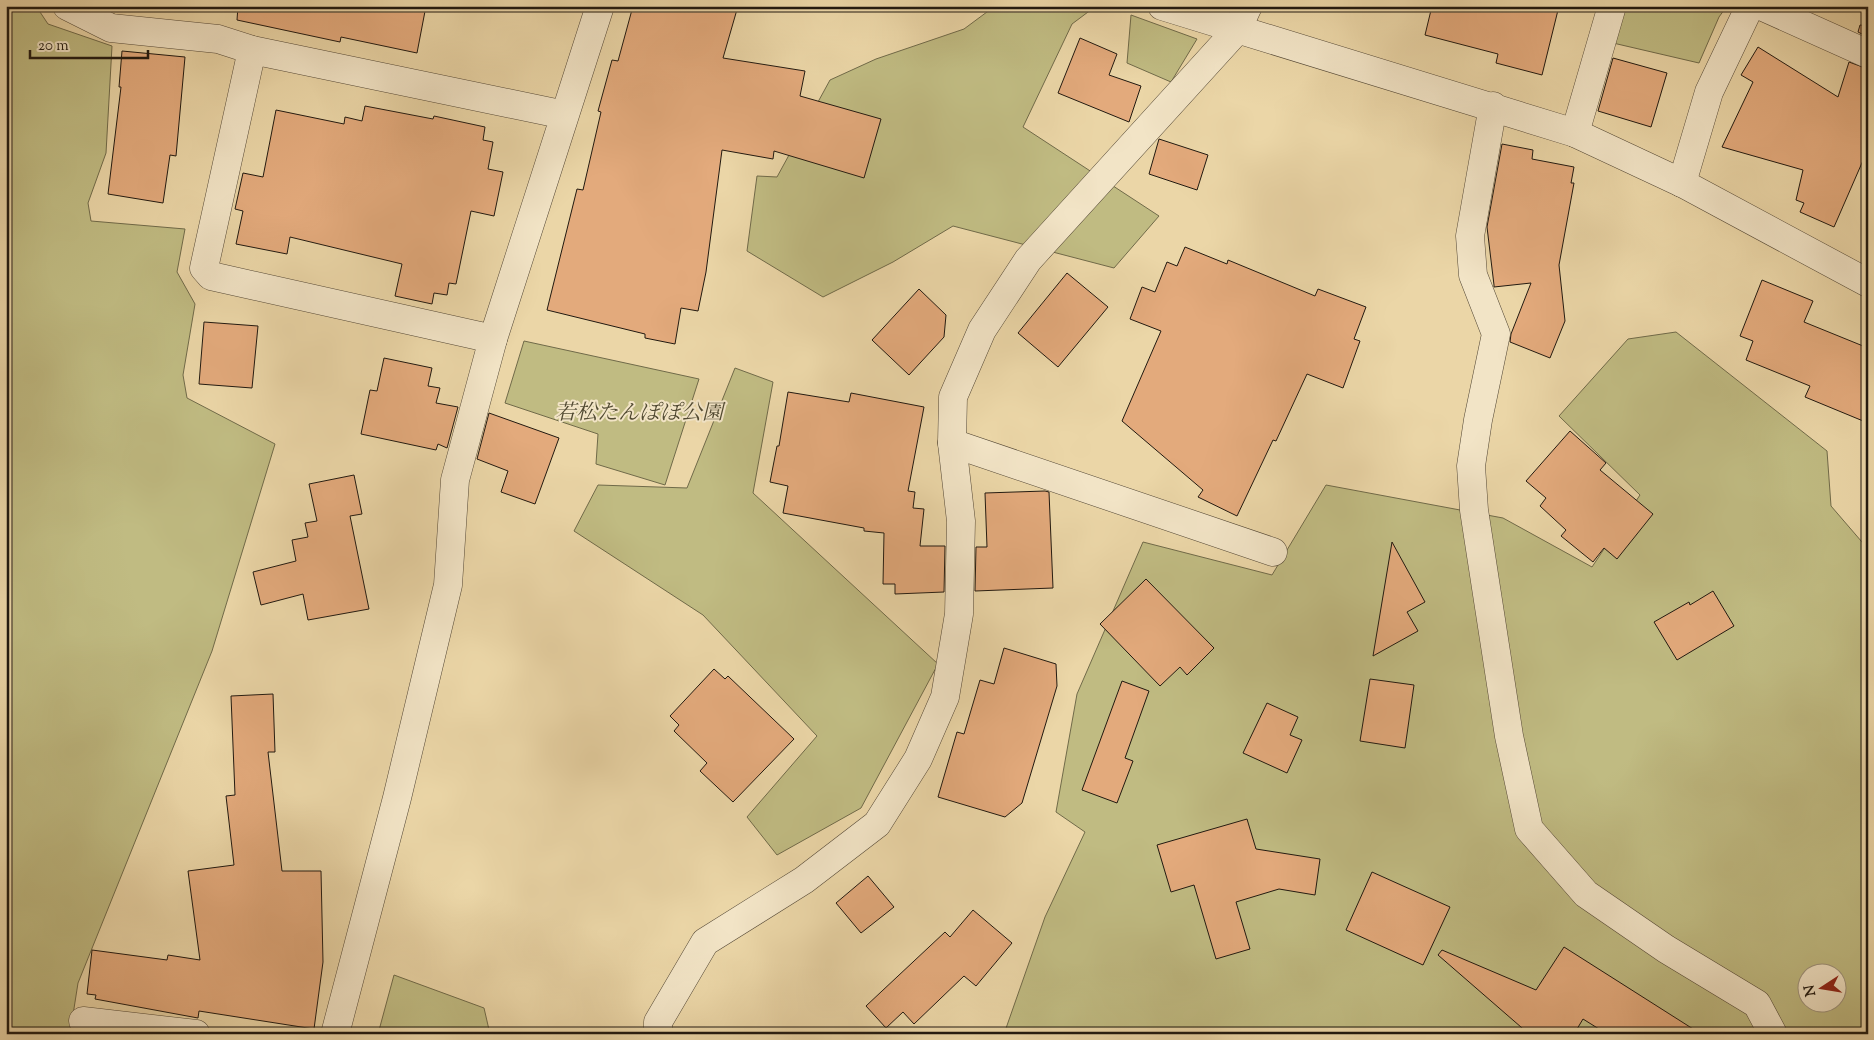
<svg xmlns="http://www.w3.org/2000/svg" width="1874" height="1040" font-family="'Sorts Mill Goudy','Noto Serif JP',serif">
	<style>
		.green { fill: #c0bb82; stroke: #706a49; fill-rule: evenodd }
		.building { fill: #e3aa7c; stroke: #211910 }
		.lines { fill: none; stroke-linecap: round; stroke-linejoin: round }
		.minor-casing { stroke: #544836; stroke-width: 29 }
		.minor { stroke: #f2e4c6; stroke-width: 28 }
		.labels { text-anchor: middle; stroke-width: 4; stroke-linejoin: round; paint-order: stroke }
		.park-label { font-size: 21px; font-style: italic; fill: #514a32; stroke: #f2e4c6 }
	</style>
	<rect width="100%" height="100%" fill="#ebd6a7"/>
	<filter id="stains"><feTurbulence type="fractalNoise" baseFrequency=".004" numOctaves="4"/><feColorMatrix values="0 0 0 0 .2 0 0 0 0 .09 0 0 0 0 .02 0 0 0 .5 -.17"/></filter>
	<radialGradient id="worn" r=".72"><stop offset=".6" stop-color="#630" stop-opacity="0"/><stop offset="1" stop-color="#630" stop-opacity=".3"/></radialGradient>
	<g class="green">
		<path d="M 6,6 L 36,6 L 48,24 L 112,46 L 106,153 L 88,203 L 91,221 L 185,229 L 177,272 L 195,304 L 183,375 L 187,398 L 275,444 L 212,651 L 78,983 L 70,1034 L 6,1034 Z"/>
		<path d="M 995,6 L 1096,6 L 1072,24 L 1023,127 L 1159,216 L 1114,268 L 953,226 L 893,262 L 823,297 L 747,251 L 757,176 L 777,177 L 830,80 L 876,59 L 964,29 Z"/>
		<path d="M 1624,6 L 1727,6 L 1719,17 L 1699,63 L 1613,43 Z"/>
		<path d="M 1131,15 L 1197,39 L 1171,82 L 1127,63 Z"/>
		<path d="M 1676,332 L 1827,451 L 1831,506 L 1868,549 L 1868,1034 L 1004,1034 L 1045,917 L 1085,832 L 1056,812 L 1077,694 L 1143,542 L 1272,575 L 1326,485 L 1503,518 L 1592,567 L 1640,495 L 1559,416 L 1628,339 ZM 1806,972 L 1836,972 L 1836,1002 L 1806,1002 Z"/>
		<path d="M 524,341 L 699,379 L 665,485 L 596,464 L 598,434 L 505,403 Z"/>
		<path d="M 735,368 L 773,382 L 753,493 L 938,664 L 861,808 L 777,855 L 747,817 L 817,736 L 703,615 L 574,531 L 598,485 L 687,488 Z"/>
		<path d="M 394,975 L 484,1008 L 490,1034 L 378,1034 Z"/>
	</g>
	<g class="building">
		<path d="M 238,6 L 426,6 L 417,53 L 341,37 L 340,42 L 237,20 Z"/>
		<path d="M 633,6 L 738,6 L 723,58 L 805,71 L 800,96 L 881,119 L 864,178 L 774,151 L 773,159 L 722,150 L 706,272 L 698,311 L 681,308 L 675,344 L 645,338 L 645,334 L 547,310 L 577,189 L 583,190 L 601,112 L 598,111 L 612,60 L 618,61 Z"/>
		<path d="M 1432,6 L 1559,6 L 1542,75 L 1496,63 L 1498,54 L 1425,35 Z"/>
		<path d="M 1860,25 L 1868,26 L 1868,37 L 1858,32 Z"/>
		<path d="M 1080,38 L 1117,54 L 1109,75 L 1141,86 L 1129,122 L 1058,93 Z"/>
		<path d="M 1758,47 L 1838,97 L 1849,62 L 1868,69 L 1868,149 L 1834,227 L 1800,212 L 1804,203 L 1796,200 L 1803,170 L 1722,147 L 1753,82 L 1741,75 Z"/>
		<path d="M 122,51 L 185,57 L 176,156 L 170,155 L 163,203 L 108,194 L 121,87 L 119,87 Z"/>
		<path d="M 1613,58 L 1667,73 L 1651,127 L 1598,111 Z"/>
		<path d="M 365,106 L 433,119 L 434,116 L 485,127 L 483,140 L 493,142 L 488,169 L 503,172 L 494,216 L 471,211 L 456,284 L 449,283 L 447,295 L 434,293 L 432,304 L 395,296 L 402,264 L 290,237 L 287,254 L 236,244 L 243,211 L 235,209 L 243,173 L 263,177 L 276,110 L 344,124 L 345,117 L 362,121 Z"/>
		<path d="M 1159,139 L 1208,155 L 1197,190 L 1149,174 Z"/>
		<path d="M 1502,144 L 1533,150 L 1532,159 L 1574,167 L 1571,183 L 1574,183 L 1559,265 L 1565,321 L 1550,358 L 1510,342 L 1511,334 L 1531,283 L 1494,287 L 1494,285 L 1487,227 Z"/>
		<path d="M 1185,247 L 1227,264 L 1228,260 L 1315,296 L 1318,289 L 1366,307 L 1354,339 L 1360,341 L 1343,388 L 1307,374 L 1276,441 L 1273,440 L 1237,516 L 1198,497 L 1203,490 L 1122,421 L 1161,331 L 1130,319 L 1142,287 L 1155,292 L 1167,262 L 1177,266 Z"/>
		<path d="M 1067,273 L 1108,307 L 1058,367 L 1018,333 Z"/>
		<path d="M 1762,280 L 1813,301 L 1804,322 L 1868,348 L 1868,423 L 1805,397 L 1810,386 L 1746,360 L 1753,341 L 1740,336 Z"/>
		<path d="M 919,289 L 946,315 L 944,337 L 909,375 L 872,340 Z"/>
		<path d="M 204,322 L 258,326 L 252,388 L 199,384 Z"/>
		<path d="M 384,358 L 432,368 L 428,386 L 440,388 L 436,403 L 458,407 L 447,448 L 438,444 L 436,450 L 361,434 L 370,390 L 377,391 Z"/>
		<path d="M 788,392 L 849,402 L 851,393 L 924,407 L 908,491 L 915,492 L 913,508 L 924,509 L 920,546 L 945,546 L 944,592 L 895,594 L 895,584 L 883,584 L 884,533 L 864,531 L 864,528 L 783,513 L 788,486 L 770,482 L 777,446 L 779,446 Z"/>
		<path d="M 489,413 L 559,438 L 535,504 L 501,492 L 508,471 L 477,459 Z"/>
		<path d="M 1570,431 L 1606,463 L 1600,470 L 1653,514 L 1617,559 L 1604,548 L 1593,562 L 1561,536 L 1566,530 L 1540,506 L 1546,498 L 1526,481 Z"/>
		<path d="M 354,475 L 362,514 L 350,516 L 369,609 L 308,620 L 303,594 L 261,605 L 253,572 L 296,561 L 292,540 L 308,537 L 305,523 L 317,521 L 309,484 Z"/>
		<path d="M 1045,491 L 1049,492 L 1053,588 L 975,591 L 976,547 L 987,547 L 985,493 Z"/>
		<path d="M 1392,542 L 1425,602 L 1407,612 L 1418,631 L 1373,656 Z"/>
		<path d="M 1146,579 L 1214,648 L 1187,675 L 1180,667 L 1160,686 L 1100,624 Z"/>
		<path d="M 1713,591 L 1734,626 L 1677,660 L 1654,622 L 1689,602 L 1690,605 Z"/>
		<path d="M 1004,648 L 1056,664 L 1057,686 L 1022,803 L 1005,817 L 938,797 L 957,732 L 964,734 L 980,680 L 994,684 Z"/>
		<path d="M 714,669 L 725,679 L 728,676 L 794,739 L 733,802 L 700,771 L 707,763 L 674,731 L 679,725 L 670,716 Z"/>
		<path d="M 1370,679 L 1414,685 L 1405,748 L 1360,741 Z"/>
		<path d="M 1122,681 L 1149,691 L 1125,758 L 1133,761 L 1117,803 L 1082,790 Z"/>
		<path d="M 273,694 L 275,752 L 268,752 L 282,871 L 321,871 L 323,962 L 314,1029 L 199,1011 L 198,1018 L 95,999 L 96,995 L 87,994 L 92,950 L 167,960 L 168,955 L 200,960 L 188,871 L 234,865 L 226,796 L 235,795 L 231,696 Z"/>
		<path d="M 1267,703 L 1298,717 L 1290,735 L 1302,740 L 1287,773 L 1243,753 Z"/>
		<path d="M 1247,819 L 1256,849 L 1320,859 L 1315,895 L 1279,889 L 1236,902 L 1250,949 L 1216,959 L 1194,885 L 1171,892 L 1157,845 Z"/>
		<path d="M 1372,872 L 1450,907 L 1423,965 L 1346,930 Z"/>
		<path d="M 868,876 L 894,907 L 861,933 L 836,903 Z"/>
		<path d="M 973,910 L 1012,943 L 976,986 L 964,976 L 914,1024 L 903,1012 L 886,1028 L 866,1006 L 945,932 L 950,937 Z"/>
		<path d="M 1564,947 L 1701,1034 L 1607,1034 L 1583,1019 L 1574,1034 L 1529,1034 L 1438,955 L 1442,950 L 1536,990 Z"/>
	</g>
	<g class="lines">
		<defs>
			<g id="minor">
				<path d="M 67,6 L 111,28 L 218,39 L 252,50"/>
				<path d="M 1162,6 L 1575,133 L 1682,183 L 1868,283"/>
				<path d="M 1761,6 L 1868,54"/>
				<path d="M 1493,106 L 1470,236 L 1473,275 L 1496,334 L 1478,420 L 1471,466 L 1474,510 L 1509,736 L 1529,829 L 1586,894 L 1666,949 L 1757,1004 L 1773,1034"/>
				<path d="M 565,115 L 252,50 L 204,268 L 211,276 L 493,339 L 600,6"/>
				<path d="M 1575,133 L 1612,6"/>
				<path d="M 1682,183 L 1709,92 L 1750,6"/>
				<path d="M 952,443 L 1273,552"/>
				<path d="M 83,1021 L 196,1034"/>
				<path d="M 335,1034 L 397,798 L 448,585 L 455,480 L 493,339"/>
				<path d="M 658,1034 L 658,1022 L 705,942 L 804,880 L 877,824 L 918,759 L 945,697 L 959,614 L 961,521 L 952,443 L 953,397 L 982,330 L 1028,260 L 1237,30 L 1248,6"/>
			</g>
		</defs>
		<use href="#minor" class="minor-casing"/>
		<use href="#minor" class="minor"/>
	</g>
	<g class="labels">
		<g class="park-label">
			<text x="639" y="419">若松たんぽぽ公園</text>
		</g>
	</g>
	<rect width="1874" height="1040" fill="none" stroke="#ebd6a7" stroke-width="25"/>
	<rect x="8" y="8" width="1859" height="1025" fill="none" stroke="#211910" stroke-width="2.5"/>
	<rect x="12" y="12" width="1849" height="1015" fill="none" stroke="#211910"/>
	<g transform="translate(1822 988) rotate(258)"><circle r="24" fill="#f2e4c6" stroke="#9e937d"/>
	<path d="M0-4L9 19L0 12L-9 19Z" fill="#8f2418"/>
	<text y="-8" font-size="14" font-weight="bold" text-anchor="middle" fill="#211910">N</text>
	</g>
	<path d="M30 50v8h118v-8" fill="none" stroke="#211910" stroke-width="2.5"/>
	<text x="38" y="50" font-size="15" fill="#211910" stroke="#f2e4c6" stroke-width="4" paint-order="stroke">20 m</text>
	<rect width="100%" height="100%" filter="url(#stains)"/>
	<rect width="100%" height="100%" fill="url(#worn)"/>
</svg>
